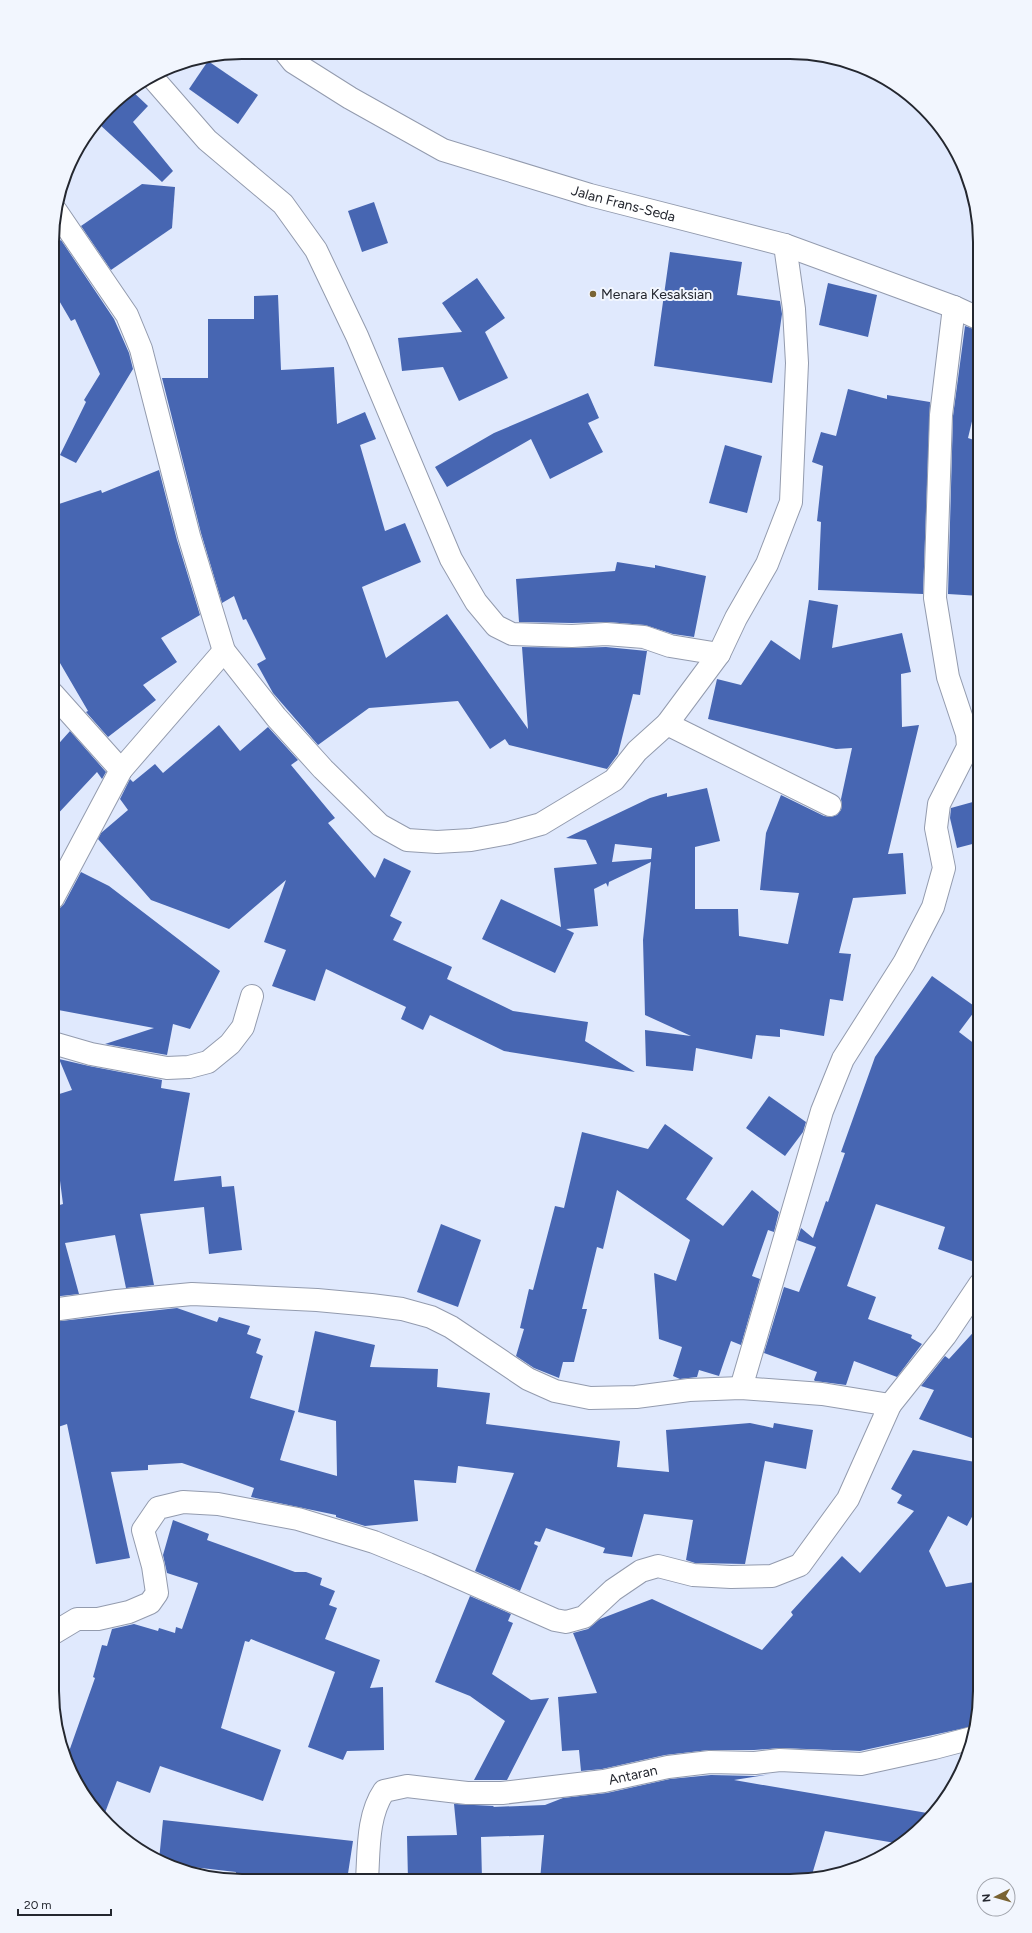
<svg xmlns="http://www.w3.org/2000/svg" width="1032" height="1933" font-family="Figtree,sans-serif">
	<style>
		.building { fill: #4766b2; fill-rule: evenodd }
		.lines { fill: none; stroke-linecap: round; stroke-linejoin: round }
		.minor-casing { stroke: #939bae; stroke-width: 24 }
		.major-casing { stroke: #939bae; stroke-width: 24 }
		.minor { stroke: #fff; stroke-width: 22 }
		.major { stroke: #fff; stroke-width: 22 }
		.poi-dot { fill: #796333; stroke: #f2f6fe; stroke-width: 1.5 }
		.labels { text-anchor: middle; stroke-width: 4; stroke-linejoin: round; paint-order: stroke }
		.street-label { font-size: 14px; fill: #24272f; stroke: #f2f6fe }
		.poi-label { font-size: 14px; fill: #24272f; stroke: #f2f6fe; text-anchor: start }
		.rim { fill: none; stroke: #24272f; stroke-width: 2 }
	</style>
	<rect width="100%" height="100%" fill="#e0e9fd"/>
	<g class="building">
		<path d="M 208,61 L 258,95 L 238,124 L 189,89 Z"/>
		<path d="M 131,90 L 148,106 L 133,122 L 173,171 L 162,182 L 98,123 L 116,99 Z"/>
		<path d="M 142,184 L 175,187 L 172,228 L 111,270 L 81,226 Z"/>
		<path d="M 374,202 L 388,243 L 362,252 L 348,211 Z"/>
		<path d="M 61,240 L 114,319 L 129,353 L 133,369 L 76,463 L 60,455 L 86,402 L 84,400 L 100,374 L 75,319 L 71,321 L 54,292 L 54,245 Z"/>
		<path d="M 670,252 L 742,262 L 737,295 L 780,301 L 782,314 L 772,383 L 654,366 Z"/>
		<path d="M 477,278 L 505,318 L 485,332 L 508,378 L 459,401 L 443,367 L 402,371 L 398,338 L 462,332 L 442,303 Z"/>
		<path d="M 828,283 L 877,295 L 868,337 L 819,325 Z"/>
		<path d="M 278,295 L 281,370 L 334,367 L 337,424 L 365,412 L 376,439 L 360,445 L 385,531 L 405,523 L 421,562 L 362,587 L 386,658 L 447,614 L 528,729 L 522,647 L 572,648 L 606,647 L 647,651 L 640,695 L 633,694 L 618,754 L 607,769 L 509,745 L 505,739 L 490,749 L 458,701 L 369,708 L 318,745 L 273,693 L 257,664 L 266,659 L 246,619 L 243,620 L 234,596 L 222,603 L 201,533 L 162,378 L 208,378 L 208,319 L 254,319 L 254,296 Z"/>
		<path d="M 965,326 L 980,331 L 980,388 L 968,438 L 980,442 L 980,596 L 948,594 L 953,416 Z"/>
		<path d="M 848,389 L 887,399 L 887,395 L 930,402 L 923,594 L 818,590 L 821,522 L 817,521 L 823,466 L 812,462 L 821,432 L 836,436 Z"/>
		<path d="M 588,393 L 599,418 L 588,423 L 603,452 L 550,479 L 531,439 L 447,487 L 435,467 L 494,433 Z"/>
		<path d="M 725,445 L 762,456 L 747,513 L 709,503 Z"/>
		<path d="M 159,470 L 177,540 L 200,615 L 161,638 L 177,662 L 143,685 L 156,700 L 108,737 L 86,712 L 88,711 L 53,651 L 53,506 L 101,490 L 102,493 Z"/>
		<path d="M 617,562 L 655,568 L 655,565 L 706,576 L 694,637 L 673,634 L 645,625 L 607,622 L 572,623 L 519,622 L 516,579 L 615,571 Z"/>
		<path d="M 809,600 L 838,605 L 832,648 L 902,633 L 911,672 L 901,674 L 902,727 L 919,725 L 888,854 L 903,853 L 906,894 L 853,898 L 839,953 L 851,954 L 843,1001 L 830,999 L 824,1036 L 780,1029 L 780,1037 L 756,1035 L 752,1059 L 696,1048 L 693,1071 L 646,1066 L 645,1030 L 691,1036 L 645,1015 L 643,940 L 651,862 L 609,882 L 608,887 L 606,883 L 594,889 L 598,926 L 566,929 L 574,933 L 555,973 L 482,939 L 501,899 L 561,927 L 554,868 L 597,864 L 586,840 L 566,838 L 650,798 L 667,793 L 667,797 L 707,788 L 720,841 L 695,847 L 695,909 L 738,909 L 739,936 L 788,944 L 799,893 L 760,890 L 766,833 L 781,795 L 824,816 L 831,817 L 837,815 L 841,810 L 842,805 L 841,799 L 852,748 L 836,749 L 708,719 L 717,679 L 741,685 L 771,640 L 800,660 ZM 615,844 L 652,848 L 651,859 L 612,862 Z"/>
		<path d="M 219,725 L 240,751 L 268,727 L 298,760 L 291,765 L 335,818 L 328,823 L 375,878 L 384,858 L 411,871 L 390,916 L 402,922 L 393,940 L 452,967 L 447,979 L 513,1011 L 588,1022 L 585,1041 L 635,1072 L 504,1051 L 430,1015 L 423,1030 L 401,1019 L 406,1007 L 326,969 L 315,1001 L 272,986 L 286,950 L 264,942 L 286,880 L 229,929 L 151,900 L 98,839 L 101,833 L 128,810 L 120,799 L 130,779 L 133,782 L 155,764 L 163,773 Z"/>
		<path d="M 70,731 L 106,772 L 102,779 L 97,772 L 53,819 L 53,750 Z"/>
		<path d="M 980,800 L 980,842 L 957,848 L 950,818 L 951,808 Z"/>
		<path d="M 81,872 L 109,886 L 220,971 L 190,1029 L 173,1024 L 167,1055 L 105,1044 L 154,1028 L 53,1009 L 53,910 L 59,909 L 64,904 Z"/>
		<path d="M 932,976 L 977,1008 L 959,1032 L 980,1048 L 980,1264 L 938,1249 L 945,1227 L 876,1204 L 847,1286 L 876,1297 L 868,1319 L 912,1335 L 911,1338 L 922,1344 L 897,1377 L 854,1361 L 846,1385 L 815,1381 L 814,1380 L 817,1372 L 764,1353 L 784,1287 L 799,1292 L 816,1247 L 797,1240 L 801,1228 L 813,1238 L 826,1201 L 828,1202 L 845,1153 L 841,1152 L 875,1057 Z"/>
		<path d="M 59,1059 L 89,1066 L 162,1080 L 161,1088 L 190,1093 L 174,1181 L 221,1176 L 222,1187 L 234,1186 L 242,1250 L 209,1254 L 204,1207 L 140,1214 L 154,1285 L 126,1288 L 115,1235 L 65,1243 L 79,1294 L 52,1297 L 53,1207 L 63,1204 L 59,1173 L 53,1154 L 53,1096 L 72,1090 Z"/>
		<path d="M 769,1096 L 806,1122 L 803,1132 L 785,1156 L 746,1128 Z"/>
		<path d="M 665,1124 L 713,1158 L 686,1199 L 723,1226 L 752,1190 L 779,1212 L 774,1232 L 768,1230 L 752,1276 L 760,1279 L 741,1345 L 731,1341 L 719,1376 L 699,1370 L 697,1377 L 680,1379 L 673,1376 L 682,1347 L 659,1339 L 654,1273 L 676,1281 L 690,1240 L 617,1190 L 603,1249 L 597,1247 L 582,1309 L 587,1309 L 574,1362 L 563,1362 L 559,1378 L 534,1368 L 516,1356 L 524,1329 L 520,1328 L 529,1289 L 533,1290 L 555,1206 L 564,1208 L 582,1132 L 648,1149 Z"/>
		<path d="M 441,1224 L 481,1240 L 458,1307 L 417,1292 Z"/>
		<path d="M 177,1308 L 217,1322 L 219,1317 L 250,1326 L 247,1334 L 261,1339 L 256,1353 L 263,1356 L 250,1398 L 295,1411 L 280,1460 L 337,1476 L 336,1421 L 298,1412 L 315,1331 L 375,1345 L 370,1367 L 438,1369 L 437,1387 L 490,1393 L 486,1424 L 620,1441 L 617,1467 L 669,1472 L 666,1430 L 750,1423 L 773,1428 L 774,1423 L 813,1430 L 806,1469 L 765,1461 L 745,1564 L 695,1563 L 686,1560 L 693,1520 L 644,1514 L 632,1557 L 603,1553 L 605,1548 L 546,1528 L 540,1542 L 535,1541 L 534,1544 L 538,1546 L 520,1591 L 475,1571 L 514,1473 L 458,1466 L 456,1483 L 414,1480 L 418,1521 L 365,1526 L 336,1517 L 336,1515 L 251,1497 L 254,1488 L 182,1463 L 148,1465 L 148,1470 L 111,1472 L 130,1558 L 96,1564 L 67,1424 L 52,1429 L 52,1322 Z"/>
		<path d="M 980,1325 L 980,1441 L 919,1419 L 934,1390 L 921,1386 L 945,1356 L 949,1359 Z"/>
		<path d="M 913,1450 L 980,1463 L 980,1502 L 967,1526 L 948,1516 L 929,1551 L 946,1587 L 980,1581 L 980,1704 L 974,1726 L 860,1751 L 780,1748 L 754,1750 L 709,1750 L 665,1755 L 602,1769 L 581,1771 L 579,1750 L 562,1751 L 558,1697 L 597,1693 L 573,1633 L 588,1629 L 600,1619 L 652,1599 L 762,1650 L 793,1615 L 791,1612 L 842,1556 L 860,1573 L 914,1511 L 897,1503 L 902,1495 L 891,1489 Z"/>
		<path d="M 173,1520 L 209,1534 L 207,1540 L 295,1572 L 306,1572 L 322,1578 L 320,1585 L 335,1591 L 329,1605 L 337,1608 L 325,1639 L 380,1660 L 370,1688 L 383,1687 L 384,1750 L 347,1751 L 343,1760 L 308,1747 L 335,1672 L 251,1639 L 249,1642 L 245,1641 L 221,1728 L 281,1750 L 263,1801 L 160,1766 L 150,1793 L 117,1781 L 103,1818 L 84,1796 L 66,1760 L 95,1678 L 93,1677 L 102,1645 L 107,1646 L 112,1629 L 134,1624 L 158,1631 L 159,1628 L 175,1633 L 176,1627 L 182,1629 L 198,1583 L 167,1573 L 163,1555 Z"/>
		<path d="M 470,1596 L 511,1614 L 508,1621 L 513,1623 L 492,1674 L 531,1700 L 549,1698 L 507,1780 L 474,1780 L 505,1721 L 470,1696 L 435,1682 Z"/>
		<path d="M 771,1774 L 734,1780 L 933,1814 L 901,1844 L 825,1831 L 811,1878 L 790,1881 L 540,1880 L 544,1835 L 481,1837 L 482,1880 L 408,1880 L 407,1836 L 457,1835 L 454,1804 L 494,1806 L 493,1807 L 545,1805 L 563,1798 L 607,1793 L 670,1779 L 711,1775 L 755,1776 Z"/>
		<path d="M 163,1820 L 353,1841 L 347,1880 L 235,1879 L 236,1872 L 166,1864 L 159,1860 Z"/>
	</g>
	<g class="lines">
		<defs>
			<g id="minor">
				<path d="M 152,77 L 207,140 L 283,204 L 316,250 L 357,336 L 451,559 L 476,602 L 496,626 L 512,634 L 572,636 L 606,634 L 644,637 L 670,646 L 719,654"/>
				<path d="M 56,211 L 127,315 L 141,349 L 189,536 L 224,651 L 276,717 L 323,769 L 380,825 L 407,840 L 437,842 L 471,840 L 509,833 L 541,824 L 614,780 L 637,751 L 667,724 L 719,654 L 736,618 L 767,564 L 791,502 L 797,363 L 794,309 L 785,245"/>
				<path d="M 53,694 L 121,770"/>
				<path d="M 667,724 L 830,805"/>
				<path d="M 53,898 L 121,770 L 224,651"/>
				<path d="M 53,1043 L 91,1054 L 167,1068 L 189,1067 L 208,1062 L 230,1044 L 243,1027 L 252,996"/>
				<path d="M 741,1388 L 822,1111 L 843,1059 L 904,963 L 933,907 L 944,868 L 936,828 L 939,804 L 968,747 L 967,734 L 948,677 L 935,598 L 941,415 L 954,307"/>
				<path d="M 890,1405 L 945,1336 L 980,1284"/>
				<path d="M 52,1634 L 77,1619 L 98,1619 L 129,1612 L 150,1603 L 157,1593 L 153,1566 L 143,1530 L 158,1508 L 183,1502 L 218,1504 L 298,1519 L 374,1542 L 428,1564 L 555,1620 L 566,1622 L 584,1617 L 613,1590 L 641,1571 L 658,1566 L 693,1575 L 731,1577 L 772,1576 L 800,1565 L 848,1499 L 890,1405 L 822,1394 L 741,1388 L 689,1390 L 636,1397 L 590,1398 L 555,1391 L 528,1379 L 451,1327 L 431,1317 L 402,1309 L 371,1305 L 317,1300 L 192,1294 L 117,1301 L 52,1310"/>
				<path id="s1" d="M 367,1880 C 369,1850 367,1816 384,1791 L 407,1786 L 467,1793 L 502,1793 L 604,1781 L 668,1767 L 710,1762 L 755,1763 L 780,1760 L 861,1764 L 934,1748 L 972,1738"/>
			</g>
			<g id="major">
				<path id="s2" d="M 285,52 L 293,62 L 350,98 L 443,150 L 590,195 L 785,245 L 954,307 L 980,319"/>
			</g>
		</defs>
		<use href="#minor" class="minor-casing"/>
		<use href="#major" class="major-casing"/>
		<use href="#minor" class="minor"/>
		<use href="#major" class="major"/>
	</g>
	<circle class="poi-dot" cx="593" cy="294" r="4"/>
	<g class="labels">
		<g class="street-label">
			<text dy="5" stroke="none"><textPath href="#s2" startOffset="375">Jalan Frans-Seda</textPath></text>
			<text dy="5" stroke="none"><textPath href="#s1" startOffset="343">Antaran</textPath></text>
		</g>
		<g class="poi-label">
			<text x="601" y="299">Menara Kesaksian</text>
		</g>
	</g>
	<path d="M0 0H1032V1933H0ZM242 59H790A183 183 0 0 1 973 242V1691A183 183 0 0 1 790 1874H242A183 183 0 0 1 59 1691V242A183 183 0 0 1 242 59Z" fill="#f2f6fe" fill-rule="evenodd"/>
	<path class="rim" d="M242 59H790A183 183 0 0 1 973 242V1691A183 183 0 0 1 790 1874H242A183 183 0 0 1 59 1691V242A183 183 0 0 1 242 59Z"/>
	<g transform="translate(996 1897) rotate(264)"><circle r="19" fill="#f2f6fe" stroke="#a0a3ab"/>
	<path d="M0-3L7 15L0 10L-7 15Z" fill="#796333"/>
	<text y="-6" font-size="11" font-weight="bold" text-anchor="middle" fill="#24272f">N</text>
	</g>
	<path d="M18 1909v6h93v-6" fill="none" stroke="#24272f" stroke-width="2"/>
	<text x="24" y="1909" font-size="12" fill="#24272f" stroke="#f2f6fe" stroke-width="3" paint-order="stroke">20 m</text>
</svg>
